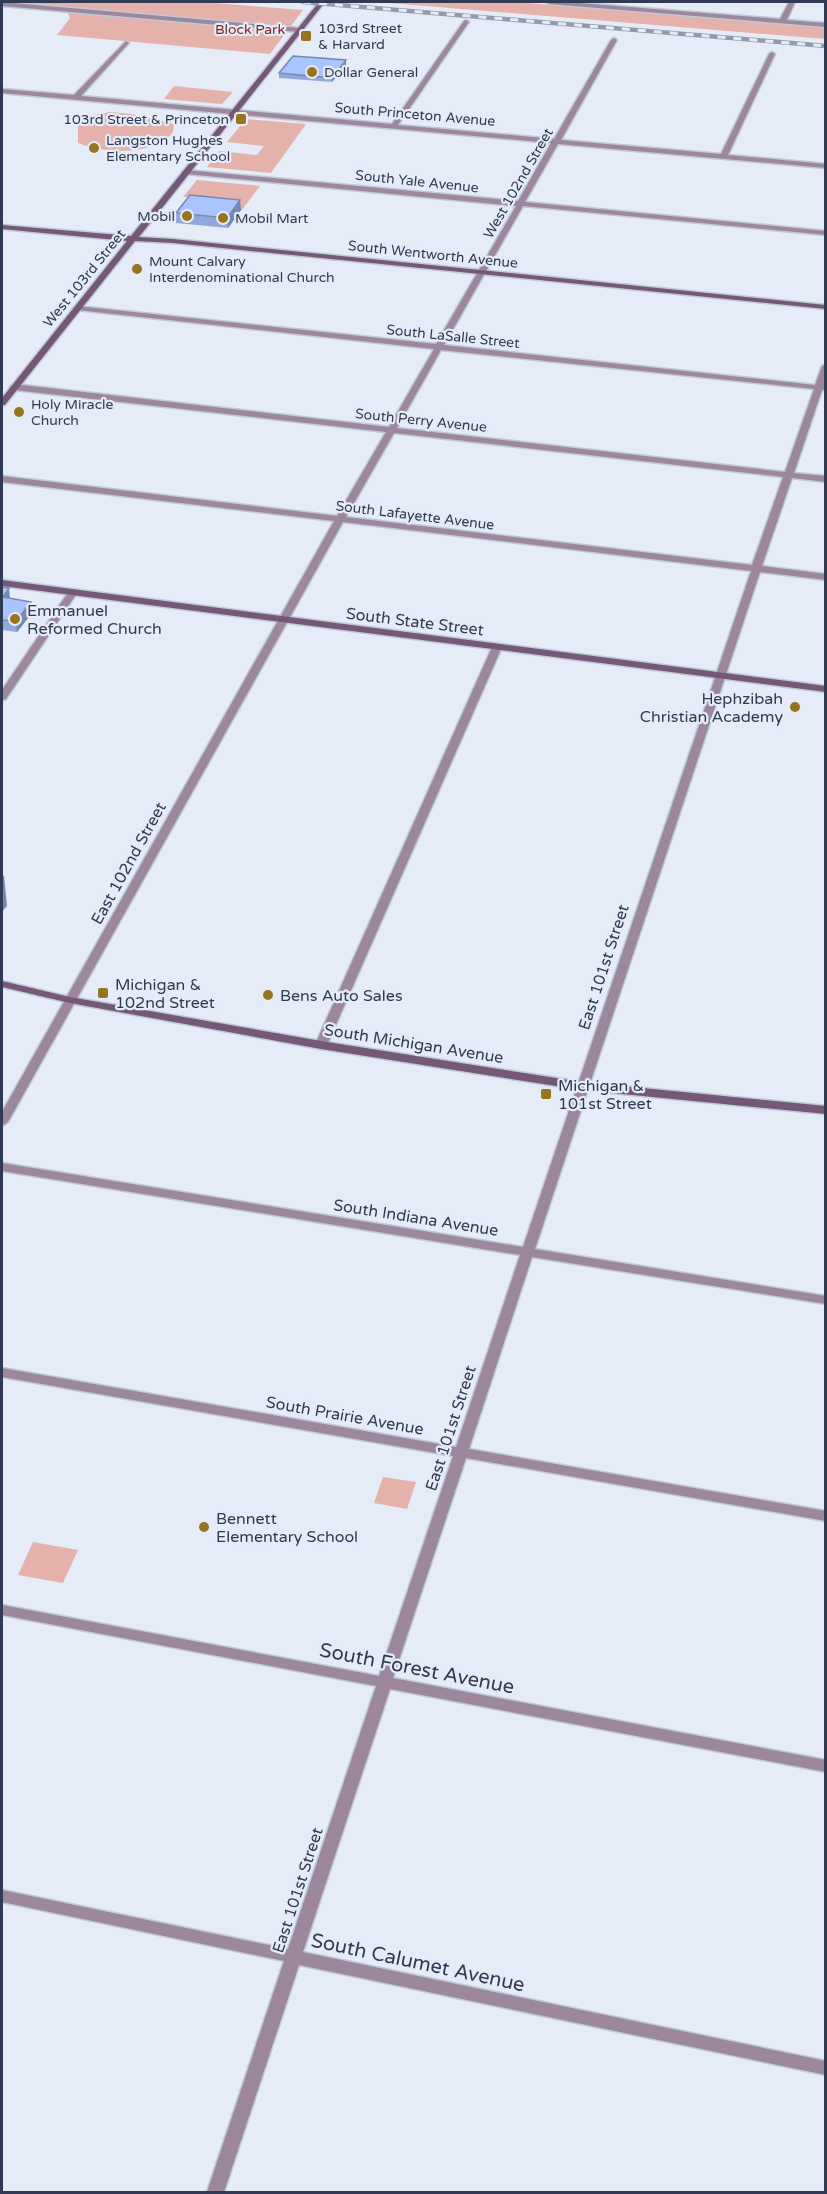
<svg xmlns="http://www.w3.org/2000/svg" width="827" height="2194" font-family="'Varela Round',sans-serif">
	<style>
		.green { fill: #e5b1ab }
		.lines { fill: none; stroke-linecap: round; stroke-linejoin: round }
		.street-casing { stroke: #c1c8d6; stroke-width: 3 }
		.secondary-casing { stroke: #c1c8d6; stroke-width: 3 }
		.street { fill: #9c879c; fill-rule: evenodd }
		.secondary { fill: #755876; fill-rule: evenodd }
		.rail-casing { stroke: #929aab; stroke-width: 4.5 }
		.rail { stroke: #e5ebf7; stroke-width: 3; stroke-dasharray: 8; stroke-linecap: butt }
		.wall { fill: #91a9da }
		.shaded-wall { fill: #7689b2 }
		.building { fill: #a9c4fe; stroke: #7689b2; stroke-width: 1.5 }
		.poi-dot { fill: #97741d; stroke: #e5ebf7; stroke-width: 2 }
		.labels { text-anchor: middle; stroke-width: 4.5; stroke-linejoin: round; paint-order: stroke }
		.far-poi-label { font-size: 14px; fill: #303b53; stroke: #e5ebf7; text-anchor: start }
		.far-park-label { font-size: 14px; fill: #822322; stroke: #e5ebf7 }
		.far-street-label { font-size: 14px; fill: #303b53; stroke: #e5ebf7 }
		.poi-label { font-size: 16px; fill: #303b53; stroke: #e5ebf7; text-anchor: start }
		.street-label { font-size: 16px; fill: #303b53; stroke: #e5ebf7 }
		.near-street-label { font-size: 20px; fill: #303b53; stroke: #e5ebf7 }
	</style>
	<rect width="100%" height="100%" fill="#e5ebf7"/>
	<g class="green">
		<path d="M 15,2 L 201,2 L 303,10 L 270,54 L 57,35 L 70,18 L 66,8 L 14,3 Z"/>
		<path d="M 377,2 L 515,2 L 825,27 L 825,39 Z"/>
		<path d="M 174,86 L 233,92 L 222,104 L 164,99 Z"/>
		<path d="M 111,112 L 132,114 L 174,124 L 173,132 C 153,156 105,154 78,143 L 78,127 L 88,116 Z"/>
		<path d="M 246,119 L 306,124 L 271,173 L 207,167 L 220,151 L 257,155 L 264,146 L 227,142 Z"/>
		<path d="M 197,180 L 260,186 L 241,211 L 221,209 L 227,200 L 183,197 Z"/>
		<path d="M 383,1477 L 416,1482 L 407,1509 L 374,1503 Z"/>
		<path d="M 33,1542 L 78,1550 L 63,1583 L 18,1575 Z"/>
	</g>
	<g class="lines">
		<defs>
			<g id="street">
				<path d="M 2,2 L 299,28 L 302,30 L 299,32 L 2,6 Z"/>
				<path d="M 546,2 L 567,2 L 780,19 L 789,2 L 795,2 L 787,20 L 826,23 L 826,27 L 549,4 Z"/>
				<path d="M 466,20 L 469,22 L 398,125 L 554,139 L 611,40 L 614,38 L 617,40 L 561,140 L 721,154 L 769,54 L 772,52 L 775,54 L 728,155 L 826,164 L 826,168 L 558,144 L 525,202 L 826,231 L 826,235 L 523,206 L 444,345 L 815,385 L 822,366 L 826,364 L 824,385 L 826,386 L 826,390 L 822,390 L 794,473 L 826,476 L 826,482 L 792,478 L 762,566 L 826,574 L 826,580 L 760,572 L 535,1249 L 826,1296 L 826,1304 L 532,1257 L 469,1449 L 826,1511 L 826,1521 L 466,1458 L 393,1678 L 826,1760 L 826,1772 L 390,1689 L 303,1952 L 826,2061 L 826,2075 L 299,1965 L 224,2192 L 207,2192 L 284,1961 L 2,1902 L 2,1890 L 288,1949 L 376,1686 L 2,1615 L 2,1605 L 379,1676 L 453,1456 L 2,1377 L 2,1368 L 456,1447 L 520,1255 L 2,1171 L 2,1163 L 523,1247 L 751,571 L 343,522 L 8,1122 L 2,1126 L 2,1112 L 334,521 L 2,482 L 2,476 L 337,516 L 386,432 L 14,390 L 10,387 L 14,384 L 389,427 L 434,349 L 77,310 L 73,308 L 77,306 L 436,344 L 516,206 L 186,174 L 182,172 L 186,170 L 518,201 L 551,143 L 2,93 L 2,89 L 74,95 L 126,41 L 129,43 L 128,44 L 81,96 L 392,124 L 464,21 ZM 441,350 L 814,389 L 785,472 L 397,428 ZM 394,433 L 783,477 L 752,565 L 346,517 Z"/>
				<path d="M 72,590 L 77,593 L 6,699 L 2,700 L 2,690 L 69,591 Z"/>
				<path d="M 497,644 L 502,647 L 327,1045 L 321,1049 L 317,1048 L 315,1045 L 492,647 Z"/>
			</g>
			<g id="secondary">
				<path d="M 319,2 L 325,2 L 139,237 L 173,239 L 826,305 L 826,309 L 173,243 L 135,241 L 5,405 L 2,405 L 2,398 L 127,241 L 2,229 L 2,225 L 131,236 Z"/>
				<path d="M 2,580 L 826,686 L 826,692 L 2,586 Z"/>
				<path d="M 2,981 L 70,997 L 321,1041 L 582,1082 L 826,1106 L 826,1114 L 582,1090 L 321,1049 L 70,1003 L 2,987 Z"/>
			</g>
		</defs>
		<use href="#street" class="street-casing"/>
		<use href="#secondary" class="secondary-casing"/>
		<use href="#street" class="street"/>
		<use href="#secondary" class="secondary"/>
		<defs>
			<path id="rail" d="M 303,2 L 826,46"/>
		</defs>
		<use href="#rail" class="rail-casing"/>
		<use href="#rail" class="rail"/>
	</g>
	<g class="wall">
		<path d="M 346,65 L 332,82 L 279,78 L 279,73 Z"/>
		<path d="M 241,210 L 228,228 L 176,223 L 176,213 Z"/>
		<path d="M 2,587 L 10,599 L 31,602 L 32,613 L 17,632 L 2,630 Z"/>
	</g>
	<g class="shaded-wall">
		<path d="M 346,60 L 346,65 L 332,82 L 332,78 Z"/>
		<path d="M 240,200 L 241,210 L 228,228 L 227,218 Z"/>
		<path d="M 9,588 L 10,599 L 3,597 Z"/>
		<path d="M 31,602 L 32,613 L 17,632 L 16,621 Z"/>
		<path d="M 4,875 L 7,906 L 2,912 L 2,878 Z"/>
	</g>
	<g class="building">
		<path d="M 293,56 L 346,60 L 332,78 L 279,73 Z"/>
		<path d="M 190,195 L 240,200 L 227,218 L 176,213 Z"/>
		<path d="M 2,587 L 9,588 L 3,597 L 31,602 L 16,621 L 2,620 Z"/>
	</g>
	<g class="poi-dot">
		<rect x="300" y="30" width="12" height="12" rx="3"/>
		<circle cx="312" cy="72" r="6"/>
		<rect x="235" y="113" width="12" height="12" rx="3"/>
		<circle cx="94" cy="148" r="6"/>
		<circle cx="187" cy="216" r="6"/>
		<circle cx="223" cy="218" r="6"/>
		<circle cx="137" cy="269" r="6"/>
		<circle cx="19" cy="412" r="6"/>
		<circle cx="15" cy="619" r="6"/>
		<circle cx="795" cy="707" r="6"/>
		<rect x="97" y="987" width="12" height="12" rx="3"/>
		<circle cx="268" cy="995" r="6"/>
		<rect x="540" y="1088" width="12" height="12" rx="3"/>
		<circle cx="204" cy="1527" r="6"/>
	</g>
	<g class="labels">
		<g class="far-poi-label">
			<text x="318" y="33">103rd Street<tspan x="318" dy="16">&amp; Harvard</tspan></text>
			<text x="324" y="77">Dollar General</text>
			<text x="229" y="124" text-anchor="end">103rd Street &amp; Princeton</text>
			<text x="106" y="145">Langston Hughes<tspan x="106" dy="16">Elementary School</tspan></text>
			<text x="175" y="221" text-anchor="end">Mobil</text>
			<text x="235" y="223">Mobil Mart</text>
			<text x="149" y="266">Mount Calvary<tspan x="149" dy="16">Interdenominational Church</tspan></text>
			<text x="31" y="409">Holy Miracle<tspan x="31" dy="16">Church</tspan></text>
		</g>
		<g class="far-park-label">
			<text x="250" y="34">Block Park</text>
		</g>
		<g class="far-street-label">
			<text transform="translate(415 114) rotate(5)" y="5">South Princeton Avenue</text>
			<text transform="translate(417 181) rotate(6)" y="5">South Yale Avenue</text>
			<text transform="translate(518 183) rotate(-60)" y="5">West 102nd Street</text>
			<text transform="translate(433 254) rotate(6)" y="5">South Wentworth Avenue</text>
			<text transform="translate(84 278) rotate(-51)" y="5">West 103rd Street</text>
			<text transform="translate(453 336) rotate(6)" y="5">South LaSalle Street</text>
			<text transform="translate(421 420) rotate(6)" y="5">South Perry Avenue</text>
			<text transform="translate(415 515) rotate(7)" y="5">South Lafayette Avenue</text>
		</g>
		<g class="poi-label">
			<text x="27" y="616">Emmanuel<tspan x="27" dy="18">Reformed Church</tspan></text>
			<text x="783" y="704" text-anchor="end">Hephzibah<tspan x="783" dy="18">Christian Academy</tspan></text>
			<text x="115" y="990">Michigan &amp;<tspan x="115" dy="18">102nd Street</tspan></text>
			<text x="280" y="1001">Bens Auto Sales</text>
			<text x="558" y="1091">Michigan &amp;<tspan x="558" dy="18">101st Street</tspan></text>
			<text x="216" y="1524">Bennett<tspan x="216" dy="18">Elementary School</tspan></text>
		</g>
		<g class="street-label">
			<text transform="translate(415 621) rotate(7)" y="6">South State Street</text>
			<text transform="translate(128 863) rotate(-61)" y="6">East 102nd Street</text>
			<text transform="translate(603 967) rotate(-72)" y="6">East 101st Street</text>
			<text transform="translate(414 1043) rotate(9)" y="6">South Michigan Avenue</text>
			<text transform="translate(416 1217) rotate(9)" y="6">South Indiana Avenue</text>
			<text transform="translate(345 1415) rotate(10)" y="6">South Prairie Avenue</text>
			<text transform="translate(450 1428) rotate(-72)" y="6">East 101st Street</text>
			<text transform="translate(297 1890) rotate(-72)" y="6">East 101st Street</text>
		</g>
		<g class="near-street-label">
			<text transform="translate(417 1668) rotate(11)" y="7">South Forest Avenue</text>
			<text transform="translate(418 1962) rotate(12)" y="7">South Calumet Avenue</text>
		</g>
	</g>
	<rect width="827" height="2194" fill="none" stroke="#303b53" stroke-width="6"/>
</svg>
